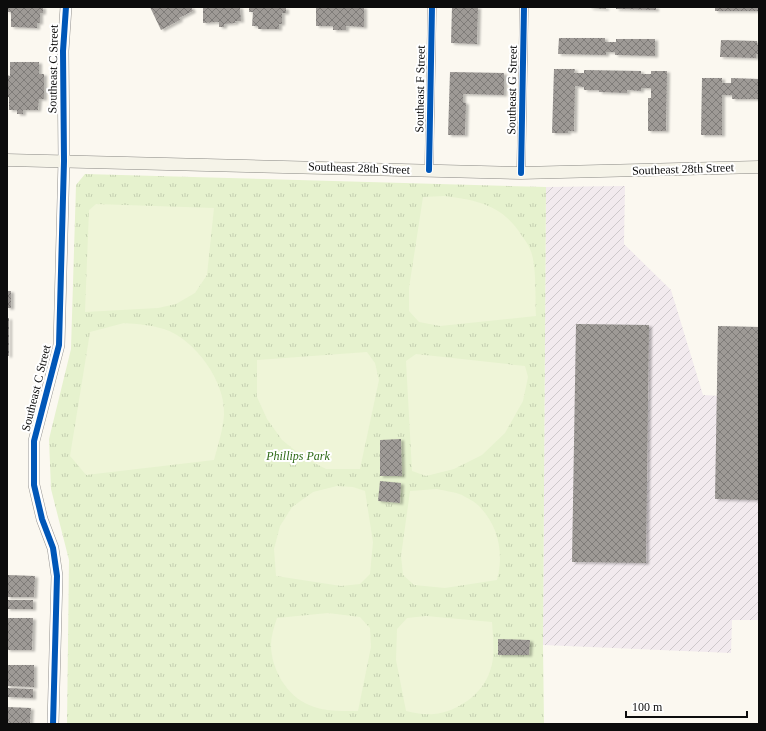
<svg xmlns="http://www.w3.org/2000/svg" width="766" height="731" font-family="Georgia,serif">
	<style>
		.industrial { fill: url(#industrial-furrows) }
		.park { fill: url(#park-tufts) }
		.pitch { fill: #eff5d8 }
		.building { fill: url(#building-cross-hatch); filter: url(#shadow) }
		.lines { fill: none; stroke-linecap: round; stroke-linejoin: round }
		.minor-casing { stroke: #94928f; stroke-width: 9 }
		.tertiary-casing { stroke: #94928f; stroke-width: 12 }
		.secondary-casing { stroke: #8a8985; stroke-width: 13 }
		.minor { stroke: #fefefd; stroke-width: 8 }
		.tertiary { stroke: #fefefd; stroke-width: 11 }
		.secondary { stroke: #f5f3e8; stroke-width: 12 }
		.cycleway-casing { stroke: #fff; stroke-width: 8 }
		.cycleway { stroke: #0057b8; stroke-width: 6 }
		.labels { text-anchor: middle; stroke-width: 4; stroke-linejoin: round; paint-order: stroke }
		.street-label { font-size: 12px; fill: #0c0c0c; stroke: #fff }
		.park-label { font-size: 12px; font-style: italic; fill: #2e6a17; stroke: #fff }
	</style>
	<defs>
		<pattern id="industrial-furrows" width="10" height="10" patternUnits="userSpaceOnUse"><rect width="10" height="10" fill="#f2eaee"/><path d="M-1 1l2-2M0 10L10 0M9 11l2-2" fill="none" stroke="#cec8cb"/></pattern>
		<pattern id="park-tufts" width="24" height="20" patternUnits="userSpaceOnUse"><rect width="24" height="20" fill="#e6f2ce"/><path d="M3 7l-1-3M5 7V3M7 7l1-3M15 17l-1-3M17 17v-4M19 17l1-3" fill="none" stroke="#c4ceb0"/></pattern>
		<pattern id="building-cross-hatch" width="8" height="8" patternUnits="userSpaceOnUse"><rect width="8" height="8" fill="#9e9a96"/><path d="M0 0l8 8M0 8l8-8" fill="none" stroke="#7f7c79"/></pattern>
		<filter id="shadow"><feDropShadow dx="3" dy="1.5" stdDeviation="1" flood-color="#0004"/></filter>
	</defs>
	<rect width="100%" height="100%" fill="#fbf8f0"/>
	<path class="industrial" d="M 625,186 L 624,244 L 671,290 L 703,395 L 759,398 L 759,620 L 732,620 L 731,653 L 543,645 L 546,187 Z"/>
	<path class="park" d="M 85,174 L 546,187 L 543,645 L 544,724 L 67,724 L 69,560 L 51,489 L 49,439 L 71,349 L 76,185 Z"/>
	<g class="pitch">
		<path d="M 444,196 C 477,200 503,205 522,236 C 525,240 528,244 530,249 C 537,264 535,298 536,316 L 440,326 L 419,322 L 409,311 L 409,288 L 423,197 Z"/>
		<path d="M 96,204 L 214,208 L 207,275 L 195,293 L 176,304 L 158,308 L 85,312 L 89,210 Z"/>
		<path d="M 124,323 C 138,324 151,325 164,329 C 195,339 226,382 224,415 C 223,430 218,445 214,460 L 86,475 L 70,456 L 90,332 Z"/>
		<path d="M 367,352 L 375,363 L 379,380 L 360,469 L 326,469 L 303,457 L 282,440 L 267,419 L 257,397 L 257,360 Z"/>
		<path d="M 416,354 L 525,366 L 528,377 L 523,401 L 505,433 L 482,455 L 454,469 L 426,476 L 412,471 L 406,361 Z"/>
		<path d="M 337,486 L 353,487 L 365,491 L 373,542 L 370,574 L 360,584 L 341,586 L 276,576 L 274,549 L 280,526 L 292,507 L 313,492 Z"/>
		<path d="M 437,489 C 445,491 455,492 462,495 C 467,498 476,502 480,507 C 499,527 504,554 497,580 L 445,588 L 414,585 L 403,575 L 401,556 L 410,491 Z"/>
		<path d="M 328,613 L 360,617 L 370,628 L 371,647 L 358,711 C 341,711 325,712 309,705 C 287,696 271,669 271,645 C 271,636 274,627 277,618 Z"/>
		<path d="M 426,616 L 492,622 C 493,639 496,655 490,671 C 483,694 457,712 434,714 C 424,715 415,713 406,711 L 396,660 L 397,629 L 407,618 Z"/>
	</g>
	<g class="building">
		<path d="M 7,7 L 43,7 L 43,13 L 40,13 L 40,23 L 37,23 L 37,28 L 11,27 L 11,12 L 7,12 Z"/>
		<path d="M 150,7 L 191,7 L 193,11 L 179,18 L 180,20 L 161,30 Z"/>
		<path d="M 203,7 L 240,7 L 241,21 L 235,21 L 236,23 L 224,24 L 224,27 L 219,27 L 219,22 L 203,23 Z"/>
		<path d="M 249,7 L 286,8 L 286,13 L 282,13 L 282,24 L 279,24 L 279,29 L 258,29 L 258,26 L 252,26 L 253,12 L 249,12 Z"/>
		<path d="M 316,7 L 364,7 L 364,27 L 346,26 L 346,30 L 333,30 L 333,26 L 316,26 Z"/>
		<path d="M 452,7 L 478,7 L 477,44 L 451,43 Z"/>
		<path d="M 590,7 L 606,7 L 606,9 L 590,8 Z"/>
		<path d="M 616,7 L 656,7 L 656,10 L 616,9 Z"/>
		<rect x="715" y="7" width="44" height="4"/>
		<path d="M 559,38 L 605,38 L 605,42 L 616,42 L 616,39 L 655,39 L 655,56 L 615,55 L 615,52 L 606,52 L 606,55 L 558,54 Z"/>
		<path d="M 721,40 L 757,41 L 757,45 L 759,45 L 759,54 L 756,54 L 756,58 L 720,57 Z"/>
		<path d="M 10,62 L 39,62 L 39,74 L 44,74 L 44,99 L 39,99 L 38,110 L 23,110 L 23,114 L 17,114 L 17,110 L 9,110 L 9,97 L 7,97 L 7,75 L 10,76 Z"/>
		<path d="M 554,69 L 575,69 L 574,73 L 584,73 L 584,70 L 641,71 L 641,74 L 651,74 L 651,71 L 667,71 L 666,131 L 648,131 L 648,98 L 651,98 L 651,88 L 641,88 L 641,91 L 627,90 L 627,93 L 599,92 L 599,90 L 584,90 L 584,87 L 575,86 L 574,131 L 568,131 L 568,133 L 552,133 Z"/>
		<path d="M 450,72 L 504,73 L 504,95 L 463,94 L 463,102 L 466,103 L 465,135 L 448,135 Z"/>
		<path d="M 702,78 L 722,78 L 722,83 L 731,83 L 731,78 L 759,79 L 759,99 L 732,99 L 732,95 L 722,95 L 722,135 L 701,135 Z"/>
		<rect x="7" y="291" width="4" height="17"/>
		<rect x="7" y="318" width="2" height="38"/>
		<path d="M 576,324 L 649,325 L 646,563 L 572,562 Z"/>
		<path d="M 718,326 L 759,327 L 759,500 L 715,499 Z"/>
		<path d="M 401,439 L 402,476 L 380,476 L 380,440 Z"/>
		<path d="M 380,481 L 401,483 L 400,503 L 378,501 Z"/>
		<path d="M 7,575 L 35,576 L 34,597 L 7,597 Z"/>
		<rect x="7" y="600" width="26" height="9"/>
		<path d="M 7,618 L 33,618 L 32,650 L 7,650 Z"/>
		<path d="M 498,639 L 530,640 L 529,655 L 498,655 Z"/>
		<path d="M 7,665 L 34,665 L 34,687 L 7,686 Z"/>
		<path d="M 7,688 L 33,689 L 33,698 L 7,697 Z"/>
		<path d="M 7,707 L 31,708 L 30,724 L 7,724 Z"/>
	</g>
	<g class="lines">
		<defs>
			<g id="minor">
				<path d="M 429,170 L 432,7"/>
				<path d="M 521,173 L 524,7"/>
			</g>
			<path id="tertiary" d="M 53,724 L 57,576 L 53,548 L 42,519 L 34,485 L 34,441 L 59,345 L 64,161 L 63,51 L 66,7"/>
			<path id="secondary" d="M 7,160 L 521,173 L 759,167"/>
		</defs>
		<use href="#minor" class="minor-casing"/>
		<use href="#tertiary" class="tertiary-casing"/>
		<use href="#secondary" class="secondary-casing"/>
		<use href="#minor" class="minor"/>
		<use href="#tertiary" class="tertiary"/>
		<use href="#secondary" class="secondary"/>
		<defs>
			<g id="cycleway">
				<path d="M 429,170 L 432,7"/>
				<path d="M 521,173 L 524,7"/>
				<path d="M 53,724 L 57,576 L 53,548 L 42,519 L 34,485 L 34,441 L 59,345 L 64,161 L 63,51 L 66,7"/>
			</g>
		</defs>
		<use href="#cycleway" class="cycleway-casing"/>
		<use href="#cycleway" class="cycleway"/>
	</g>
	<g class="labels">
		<g class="street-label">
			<text transform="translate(53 69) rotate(-89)" y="4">Southeast C Street</text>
			<text transform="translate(420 89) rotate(-89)" y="4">Southeast F Street</text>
			<text transform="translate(512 90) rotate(-89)" y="4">Southeast G Street</text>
			<text transform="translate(359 168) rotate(2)" y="4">Southeast 28th Street</text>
			<text transform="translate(683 169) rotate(-2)" y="4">Southeast 28th Street</text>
			<text transform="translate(36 388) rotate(-76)" y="4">Southeast C Street</text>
		</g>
		<g class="park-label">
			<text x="298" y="460">Phillips Park</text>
		</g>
	</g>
	<rect width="766" height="731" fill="none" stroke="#0c0c0c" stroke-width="16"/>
	<path d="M626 711v6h121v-6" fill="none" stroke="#0c0c0c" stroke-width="2"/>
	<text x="632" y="711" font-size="12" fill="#0c0c0c" stroke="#ffffff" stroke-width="3" paint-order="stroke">100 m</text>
</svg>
